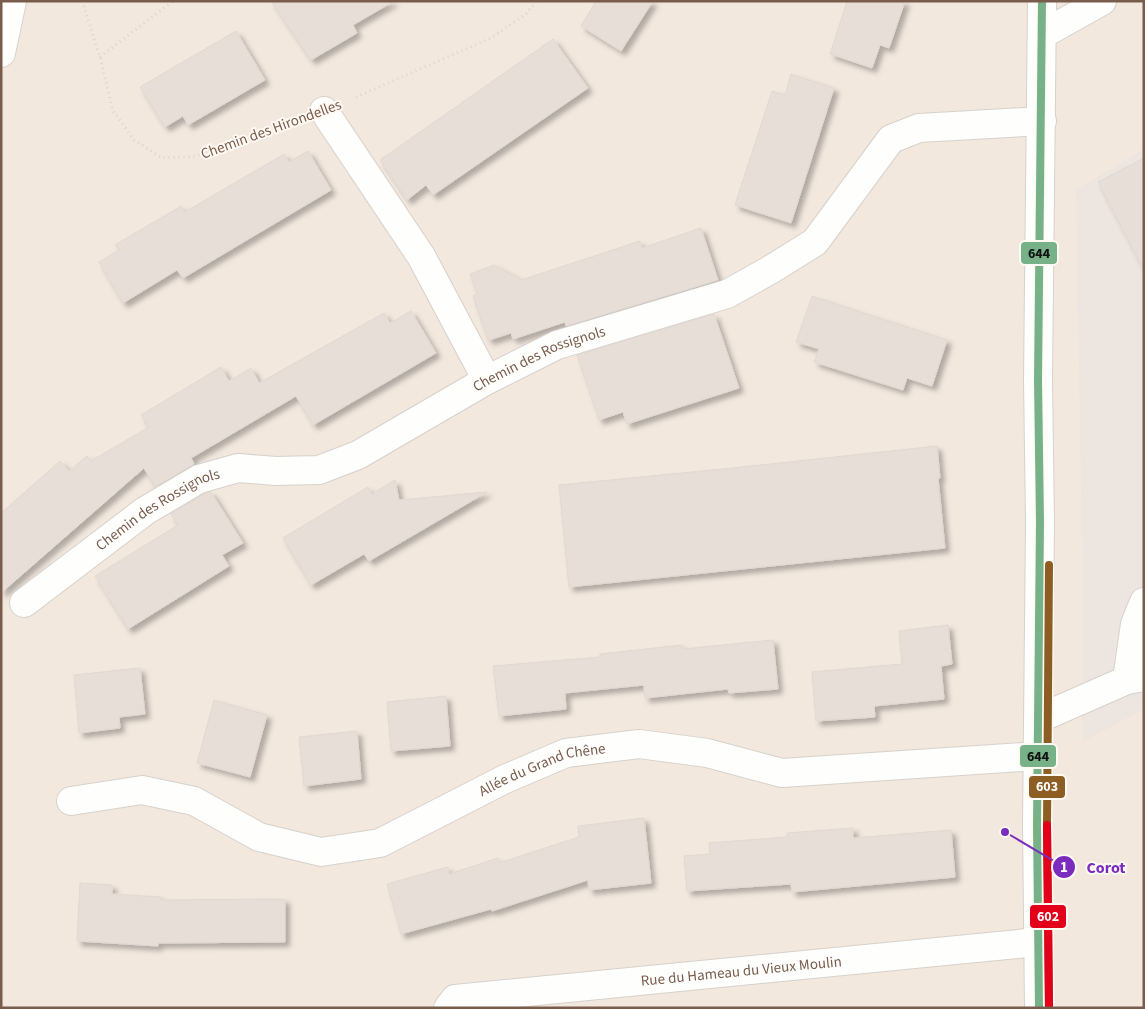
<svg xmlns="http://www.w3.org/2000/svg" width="1145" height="1009" font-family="'Source Sans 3',sans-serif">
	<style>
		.residential { fill: #f2e8de }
		.industrial { fill: #ede5e0 }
		.building { fill: #e6ded7; stroke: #e2d8d2; filter: url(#shadow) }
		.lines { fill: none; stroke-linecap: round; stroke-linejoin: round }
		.minor-casing { stroke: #d7d1cb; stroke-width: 30 }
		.path { stroke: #dcd5d0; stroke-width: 3; stroke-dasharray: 1 4; stroke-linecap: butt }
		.minor { stroke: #fefefd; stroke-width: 28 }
		.bus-1-casing { stroke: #fffaf3; stroke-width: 11 }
		.bus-2-casing { stroke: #fffaf3; stroke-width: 11 }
		.bus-3-casing { stroke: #fffaf3; stroke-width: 11 }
		.bus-1 { stroke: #77b187; stroke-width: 8 }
		.bus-2 { stroke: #8d5e24; stroke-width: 8 }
		.bus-3 { stroke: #e2001a; stroke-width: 8 }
		.labels { text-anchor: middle; stroke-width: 4; stroke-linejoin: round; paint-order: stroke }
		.street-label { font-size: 15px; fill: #7a5c4d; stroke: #fffaf3 }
		.leader { fill: none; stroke: #7b2cbf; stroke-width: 2 }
		.callout-dot { fill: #7b2cbf; stroke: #fffaf3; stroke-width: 2 }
		.mark-label { font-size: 15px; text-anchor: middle; font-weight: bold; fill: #fff }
		.callout-label { font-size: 16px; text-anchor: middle; font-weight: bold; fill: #7b2cbf; stroke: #fffaf3; stroke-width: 4; stroke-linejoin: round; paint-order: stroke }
		.line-badge { stroke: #fffaf3; stroke-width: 2 }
		.badge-label { font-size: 14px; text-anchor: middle; font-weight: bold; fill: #fff }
		.pale-badge-label { font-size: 14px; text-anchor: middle; font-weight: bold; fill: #111 }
	</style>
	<defs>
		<filter id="shadow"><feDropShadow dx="4.5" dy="4.5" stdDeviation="2.5" flood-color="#0004"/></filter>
	</defs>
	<rect width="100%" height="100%" fill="#f9f5f0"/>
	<rect class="residential" x="1" y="1" width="1143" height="1007"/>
	<path class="industrial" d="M 1144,149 L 1144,709 L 1082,742 L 1083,600 L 1076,190 Z"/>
	<g class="building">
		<path d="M 271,1 L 394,1 L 353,25 L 357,33 L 311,60 Z"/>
		<path d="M 596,1 L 653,1 L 621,51 L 581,26 Z"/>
		<path d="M 847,1 L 905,1 L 889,48 L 880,45 L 872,68 L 830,54 Z"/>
		<path d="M 236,31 L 265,80 L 188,125 L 183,116 L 165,127 L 140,87 Z"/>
		<path d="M 553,39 L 588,88 L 433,195 L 426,185 L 407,200 L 380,160 Z"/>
		<path d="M 791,74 L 834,88 L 791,223 L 735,205 L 772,91 L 785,95 Z"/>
		<path d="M 308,151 L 331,190 L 183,278 L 177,270 L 123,303 L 99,262 L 119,250 L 115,245 L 181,206 L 185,212 L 284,154 L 289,162 Z"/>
		<path d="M 1144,158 L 1144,270 L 1098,182 Z"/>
		<path d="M 701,228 L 718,280 L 566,326 L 565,322 L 513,339 L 511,333 L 489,340 L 486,335 L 473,296 L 477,294 L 470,274 L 494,265 L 521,280 L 640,241 L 642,248 Z"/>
		<path d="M 812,296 L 947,340 L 932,386 L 907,378 L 903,390 L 814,362 L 819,349 L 796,342 Z"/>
		<path d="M 411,311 L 436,353 L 313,425 L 296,396 L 191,458 L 194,464 L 155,487 L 144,468 L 1,593 L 1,513 L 60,461 L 69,471 L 87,456 L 91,461 L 149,427 L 141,415 L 221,367 L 229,381 L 251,368 L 259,383 L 384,313 L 390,323 Z"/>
		<path d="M 714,314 L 739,388 L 627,424 L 623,412 L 599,420 L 577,355 Z"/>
		<path d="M 937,446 L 940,478 L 938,478 L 945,548 L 569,587 L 559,485 L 733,468 Z"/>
		<path d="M 395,480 L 399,500 L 487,492 L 369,561 L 364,554 L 311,585 L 283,538 L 368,487 L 372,494 Z"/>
		<path d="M 211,492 L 243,543 L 222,555 L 229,566 L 128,629 L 95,576 L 178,525 L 171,514 L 205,493 Z"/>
		<path d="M 948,625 L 952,664 L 941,666 L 944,699 L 874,706 L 875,717 L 816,721 L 812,672 L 902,664 L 899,631 Z"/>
		<path d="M 773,640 L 778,689 L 729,693 L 728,689 L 645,698 L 644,685 L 565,693 L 566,709 L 499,716 L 493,666 L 600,657 L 600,654 L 682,645 L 683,649 Z"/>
		<path d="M 140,668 L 145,714 L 119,717 L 120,728 L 79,733 L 74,675 Z"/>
		<path d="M 446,696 L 450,746 L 391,751 L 387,702 Z"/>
		<path d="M 214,700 L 267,715 L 250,777 L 197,763 Z"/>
		<path d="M 357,731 L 361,779 L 304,786 L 299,737 Z"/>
		<path d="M 644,818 L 651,883 L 589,890 L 588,880 L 492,911 L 491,909 L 401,934 L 387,884 L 448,867 L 449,874 L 498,858 L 499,863 L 579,837 L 578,826 Z"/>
		<path d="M 853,828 L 853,838 L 951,830 L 955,877 L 792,892 L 791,884 L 687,891 L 684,856 L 710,854 L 709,843 L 787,837 L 787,833 Z"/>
		<path d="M 80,883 L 112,885 L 112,894 L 161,897 L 161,900 L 285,899 L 285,942 L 158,943 L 158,946 L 77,941 Z"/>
	</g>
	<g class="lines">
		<defs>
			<g id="minor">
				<path d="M 1043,34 L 1102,1"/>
				<path d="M 1,53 L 12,1"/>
				<path d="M 324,111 L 421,256 L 487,380"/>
				<path id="s1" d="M 24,603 L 145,511 L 199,479 L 238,468 L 276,471 L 319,470 L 358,455 L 487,380 L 557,345 L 727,294 L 770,270 L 815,242 L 891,139 L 919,128 L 1042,121"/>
				<path d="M 1127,680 L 1135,624 L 1144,602"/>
				<path d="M 1038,719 L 1127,680 L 1144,677"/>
				<path id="s2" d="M 71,801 L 142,790 L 194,801 L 259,837 L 321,852 L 380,843 L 505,779 L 566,753 L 639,744 L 707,753 L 782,773 L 1038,756"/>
				<path id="s3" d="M 448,1008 L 455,999 L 1038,942"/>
				<path d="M 1039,1008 L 1037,825 L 1040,522 L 1038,380 L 1042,1"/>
			</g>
		</defs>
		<use href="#minor" class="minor-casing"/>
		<g class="path">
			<path d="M 82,1 L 100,57 L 113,111 L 134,140 L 162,158 L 196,156 L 292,123"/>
			<path d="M 100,57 L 173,1"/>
			<path d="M 356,97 L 491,38 L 526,14 L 537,1"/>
		</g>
		<use href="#minor" class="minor"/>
		<defs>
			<path id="bus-1" d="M 1039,1008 L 1037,825 L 1040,522 L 1038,380 L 1042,1"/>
			<path id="bus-2" d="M 1049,1008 L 1047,825 L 1049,565"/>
			<path id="bus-3" d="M 1047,825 L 1049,1008"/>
		</defs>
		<use href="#bus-1" class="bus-1-casing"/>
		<use href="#bus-2" class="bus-2-casing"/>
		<use href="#bus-3" class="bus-3-casing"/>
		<use href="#bus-1" class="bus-1"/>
		<use href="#bus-2" class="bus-2"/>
		<use href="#bus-3" class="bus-3"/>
	</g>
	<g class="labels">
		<g class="street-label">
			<text transform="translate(271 129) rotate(-20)" y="5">Chemin des Hirondelles</text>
			<text dy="5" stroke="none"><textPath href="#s1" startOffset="584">Chemin des Rossignols</textPath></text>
			<text dy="5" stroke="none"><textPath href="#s1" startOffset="164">Chemin des Rossignols</textPath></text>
			<text dy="5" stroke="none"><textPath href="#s2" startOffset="502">Allée du Grand Chêne</textPath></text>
			<text dy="5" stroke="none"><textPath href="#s3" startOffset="299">Rue du Hameau du Vieux Moulin</textPath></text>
		</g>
	</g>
	<path class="leader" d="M1005 832L1064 867"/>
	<g class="callout-dot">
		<circle cx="1005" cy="832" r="5"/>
		<circle cx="1064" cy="867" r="12"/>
	</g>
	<g class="mark-label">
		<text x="1064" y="872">1</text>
	</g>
	<g class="callout-label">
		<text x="1106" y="873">Corot</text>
	</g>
	<g class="line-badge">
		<rect x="1020" y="241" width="38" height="24" rx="5" fill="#77b187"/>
		<rect x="1019" y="744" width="38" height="24" rx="5" fill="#77b187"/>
		<rect x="1028" y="775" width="38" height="24" rx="5" fill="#8d5e24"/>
		<rect x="1029" y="904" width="38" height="25" rx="5" fill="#e2001a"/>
	</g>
	<g class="badge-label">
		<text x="1047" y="791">603</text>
		<text x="1048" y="921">602</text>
	</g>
	<g class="pale-badge-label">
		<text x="1039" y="258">644</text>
		<text x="1038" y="761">644</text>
	</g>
	<rect width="1145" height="1009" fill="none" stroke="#7a5c4d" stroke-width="5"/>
</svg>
